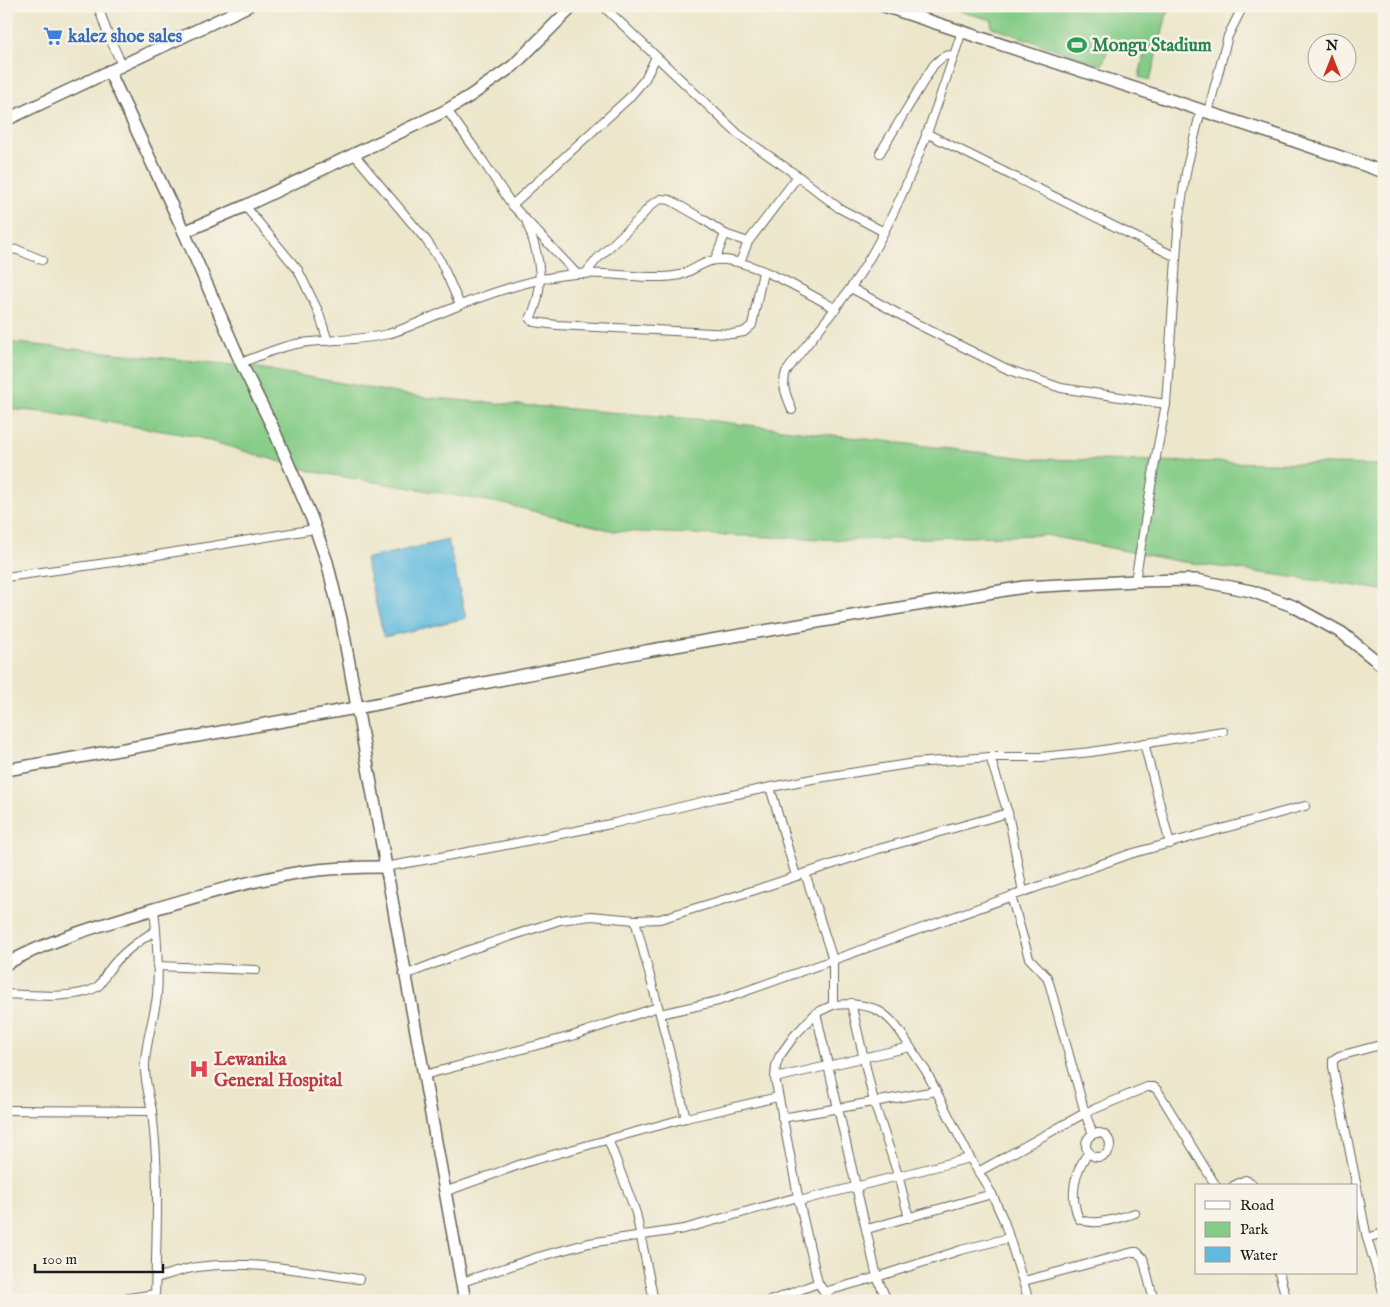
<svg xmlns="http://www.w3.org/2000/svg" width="1390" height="1307" font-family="'IM FELL English',serif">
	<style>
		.green { fill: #85cc87; stroke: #507452 }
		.water { fill: #61bade; stroke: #3e6b7d }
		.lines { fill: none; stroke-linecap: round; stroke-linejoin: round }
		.street-casing { stroke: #656359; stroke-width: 10 }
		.secondary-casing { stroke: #656359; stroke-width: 14 }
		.street { stroke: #fff; stroke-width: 8 }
		.secondary { stroke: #fff; stroke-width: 11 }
		.labels { text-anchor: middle; stroke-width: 5; stroke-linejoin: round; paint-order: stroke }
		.shop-label { font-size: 18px; font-weight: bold; fill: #366cbe; stroke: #f7f3e8; text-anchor: start }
		.leisure-label { font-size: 18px; font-weight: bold; fill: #27864d; stroke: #f7f3e8; text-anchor: start }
		.health-label { font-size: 18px; font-weight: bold; fill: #be3a42; stroke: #f7f3e8; text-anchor: start }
	</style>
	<rect width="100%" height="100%" fill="#f7f3e8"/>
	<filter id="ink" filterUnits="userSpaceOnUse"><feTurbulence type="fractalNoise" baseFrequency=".02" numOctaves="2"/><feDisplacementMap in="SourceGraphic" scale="10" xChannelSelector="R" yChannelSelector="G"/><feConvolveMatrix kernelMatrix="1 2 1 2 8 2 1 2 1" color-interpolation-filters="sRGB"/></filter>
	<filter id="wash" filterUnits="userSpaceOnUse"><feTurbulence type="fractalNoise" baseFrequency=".0096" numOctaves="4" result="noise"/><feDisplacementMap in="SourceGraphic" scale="20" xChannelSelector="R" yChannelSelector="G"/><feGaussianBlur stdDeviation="1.12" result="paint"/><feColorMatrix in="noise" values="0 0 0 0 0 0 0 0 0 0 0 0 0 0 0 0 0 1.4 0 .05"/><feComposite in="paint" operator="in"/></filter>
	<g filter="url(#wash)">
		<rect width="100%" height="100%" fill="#ece6cb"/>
		<g class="green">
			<path d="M 939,6 L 1169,6 L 1150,80 L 1139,77 L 1145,50 L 1111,41 L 1102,65 L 991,27 L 992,20 Z"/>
			<path d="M 6,342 L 253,367 L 419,397 L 697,419 L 1035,459 L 1384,465 L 1384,590 L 1177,561 L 1045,535 L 848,540 L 614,531 L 500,503 L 315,472 L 193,436 L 44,412 L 6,409 Z"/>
		</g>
		<path class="water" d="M 448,540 L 466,618 L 384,637 L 365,559 Z"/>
	</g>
	<g filter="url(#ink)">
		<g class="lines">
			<defs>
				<g id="street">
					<path d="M 98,6 L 107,32 L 122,65"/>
					<path d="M 603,6 L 738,134 L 798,176 L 839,208 L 884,232"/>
					<path d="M 447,110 L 475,149 L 512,205 L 576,273"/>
					<path d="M 1208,112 L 1228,36 L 1243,6"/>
					<path d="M 926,133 L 1176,257"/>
					<path d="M 353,153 L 426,240 L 441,262 L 460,305"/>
					<path d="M 880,153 L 933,66 C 939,60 944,53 954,56"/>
					<path d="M 512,205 L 629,98 L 645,79 L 656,57"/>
					<path d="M 245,206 L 298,270 L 318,311 L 328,341"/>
					<path d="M 527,223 C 539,254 547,287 530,319 L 534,322 L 557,325 L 732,334 L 744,332 L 752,325 L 763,272"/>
					<path d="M 6,249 L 18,250 L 42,260"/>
					<path d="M 715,260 L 725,234"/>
					<path d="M 740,262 L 748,242 L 798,176"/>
					<path d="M 585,274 L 597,259 L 638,220 L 652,204 L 661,199 L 670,200 L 703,219 L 725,234 L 748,242"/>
					<path d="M 851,288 L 917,324 L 1007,369 L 1061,388 L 1166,404"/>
					<path d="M 241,363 C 261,355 281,346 302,343 C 331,339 360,341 388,334 C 409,328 428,318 448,310 C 484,295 536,277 575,274 C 603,271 633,278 662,277 C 668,277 675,276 680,275 C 693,271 702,262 715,260 C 747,256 808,293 836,309"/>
					<path d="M 792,410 C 787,396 781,387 786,372 C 812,336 842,304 865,266 C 908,194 936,111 962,31"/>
					<path d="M 6,577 L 121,561 L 315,529"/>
					<path d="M 1135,581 L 1157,451 L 1166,404 L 1179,216 L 1187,167 L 1201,110"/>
					<path d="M 1144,743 L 1170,844"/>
					<path d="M 990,757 L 1008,813 L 1023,892"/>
					<path d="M 770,787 L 796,876"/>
					<path d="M 385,867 L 501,846 L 615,823 L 717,798 L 812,779 L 915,763 L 990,757 L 1041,757 L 1091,752 L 1223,731"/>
					<path d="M 805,873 L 833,960 L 833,1005 L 816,1013 L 794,1036 L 779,1057 L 776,1066 L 775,1078 L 799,1201 L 818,1283 L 831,1301"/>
					<path d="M 154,909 C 157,937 159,967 157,996 C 154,1019 146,1040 145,1063 C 144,1080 149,1095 152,1111 C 153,1121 154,1132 155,1142 C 159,1194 156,1248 155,1301"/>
					<path d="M 635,920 L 660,1014 L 686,1118"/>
					<path d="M 157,966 L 256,970"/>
					<path d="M 405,975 L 469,950 L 560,920 L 591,916 L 635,920 L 660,919 L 755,890 L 875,850 L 1008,813"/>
					<path d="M 6,994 C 28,995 81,1000 98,986 C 103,982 105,974 109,970 C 121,953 139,941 156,930"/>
					<path d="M 851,1003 L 874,1102 L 898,1175 L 909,1218"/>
					<path d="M 833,1005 C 874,1001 890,1012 910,1047"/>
					<path d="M 816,1013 L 877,1277 L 824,1292"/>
					<path d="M 660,1014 L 718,1001 L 1130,854 L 1305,806"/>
					<path d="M 1384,1044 L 1339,1056 L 1333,1060 L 1333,1067 L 1367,1238 L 1384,1294"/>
					<path d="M 424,1075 L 572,1036 L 658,1007"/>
					<path d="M 775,1078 L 910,1047 L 926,1071 L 970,1158 L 992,1194 L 1004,1221 L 1029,1301"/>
					<path d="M 6,1110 L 152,1111"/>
					<path d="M 782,1118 L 936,1091"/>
					<circle cx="1098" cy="1145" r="12"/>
					<path d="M 1093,1134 L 1085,1113 L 1147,1087 L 1154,1087 L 1158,1091 L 1216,1186"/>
					<path d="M 608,1139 L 636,1213 L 654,1301"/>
					<path d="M 1089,1152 C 1074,1171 1069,1196 1079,1219 C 1096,1227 1118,1218 1135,1213"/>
					<path d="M 978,1172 L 1085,1113 L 1050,986 L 1047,977 L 1029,958 L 1011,896"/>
					<path d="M 1233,1186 L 1245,1180 L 1250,1182 L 1253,1186"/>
					<path d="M 447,1191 L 527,1162 L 686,1118 L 778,1097"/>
					<path d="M 799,1201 L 970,1158"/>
					<path d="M 867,1229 L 992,1194"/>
					<path d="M 1367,1238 L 1384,1233"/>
					<path d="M 1279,1273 L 1287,1301"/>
					<path d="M 156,1278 C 170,1274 184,1269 197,1267 C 251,1260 305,1271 359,1279"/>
					<path d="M 1024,1281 L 1133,1252 L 1137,1252 L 1143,1258 L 1154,1301"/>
					<path d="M 462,1282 L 538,1257 L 589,1243 L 684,1229 L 798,1197"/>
					<path d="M 110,1301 L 155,1294"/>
					<path d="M 770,1301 L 818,1283"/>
					<path d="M 887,1301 L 877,1277 L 961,1250 L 1009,1238"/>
				</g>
				<g id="secondary">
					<path d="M 884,6 L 1280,136 L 1384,172"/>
					<path d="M 109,71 L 184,232 L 241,363 L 273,428 L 312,519 L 327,562 L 341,619 L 465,1301"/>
					<path d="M 6,120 L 248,6"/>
					<path d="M 184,232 L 245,206 L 447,110 L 470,96 L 513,66 L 573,6"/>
					<path d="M 6,770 L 356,708 L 646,651 L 1024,587 L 1135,581 L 1196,580 L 1251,591 L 1293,606 L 1342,633 L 1384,667"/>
					<path d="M 6,964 C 47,941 92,928 137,914 C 191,898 246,881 302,872 C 330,868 357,867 385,867"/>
				</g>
			</defs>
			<use href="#street" class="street-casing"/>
			<use href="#secondary" class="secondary-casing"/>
			<use href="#street" class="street"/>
			<use href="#secondary" class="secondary"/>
		</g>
	</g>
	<defs>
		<symbol id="supermarket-bare" viewBox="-9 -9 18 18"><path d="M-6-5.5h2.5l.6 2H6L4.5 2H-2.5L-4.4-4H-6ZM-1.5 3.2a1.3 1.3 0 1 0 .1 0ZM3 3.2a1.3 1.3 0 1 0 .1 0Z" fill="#3f7fe0" stroke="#f7f3e8" stroke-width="2.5" paint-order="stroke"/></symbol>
		<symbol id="stadium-bare" viewBox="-9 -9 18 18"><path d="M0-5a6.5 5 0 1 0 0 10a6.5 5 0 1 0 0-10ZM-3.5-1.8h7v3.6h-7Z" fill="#2e9e5b" stroke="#f7f3e8" stroke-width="2.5" paint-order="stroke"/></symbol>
		<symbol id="hospital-bare" viewBox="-9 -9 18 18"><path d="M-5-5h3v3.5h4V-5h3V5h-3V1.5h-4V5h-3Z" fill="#e0444e" stroke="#f7f3e8" stroke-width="2.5" paint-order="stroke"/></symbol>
	</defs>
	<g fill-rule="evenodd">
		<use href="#supermarket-bare" x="39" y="22" width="28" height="28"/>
		<use href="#stadium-bare" x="1063" y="31" width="28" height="28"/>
		<use href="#hospital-bare" x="185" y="1055" width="28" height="28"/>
	</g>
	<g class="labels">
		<g class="shop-label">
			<text x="68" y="42">kalez shoe sales</text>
		</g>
		<g class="leisure-label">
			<text x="1092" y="51">Mongu Stadium</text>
		</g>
		<g class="health-label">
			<text x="214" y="1065">Lewanika<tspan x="214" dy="21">General Hospital</tspan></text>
		</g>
	</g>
	<rect width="1390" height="1307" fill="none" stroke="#f7f3e8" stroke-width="25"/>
	<rect x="1195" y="1184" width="162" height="90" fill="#f7f3e8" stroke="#9f9d96"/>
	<rect x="1205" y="1201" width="25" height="8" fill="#ffffff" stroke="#9f9d96"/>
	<text x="1240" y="1210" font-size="15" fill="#1c1c1c">Road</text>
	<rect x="1205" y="1222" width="25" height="15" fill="#85cc87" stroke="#9f9d96"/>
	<text x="1240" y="1234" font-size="15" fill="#1c1c1c">Park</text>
	<rect x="1205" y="1247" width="25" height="15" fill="#61bade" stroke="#9f9d96"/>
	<text x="1240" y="1260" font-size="15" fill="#1c1c1c">Water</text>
	<g transform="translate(1332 58)"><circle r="24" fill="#f7f3e8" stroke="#9f9d96"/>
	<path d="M0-4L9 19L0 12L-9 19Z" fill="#c8321e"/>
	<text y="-8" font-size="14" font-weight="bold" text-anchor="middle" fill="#1c1c1c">N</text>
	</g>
	<path d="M35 1264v8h128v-8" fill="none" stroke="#1c1c1c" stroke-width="2.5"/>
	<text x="42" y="1264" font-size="15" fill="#1c1c1c" stroke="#f7f3e8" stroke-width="4" paint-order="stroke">100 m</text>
</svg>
